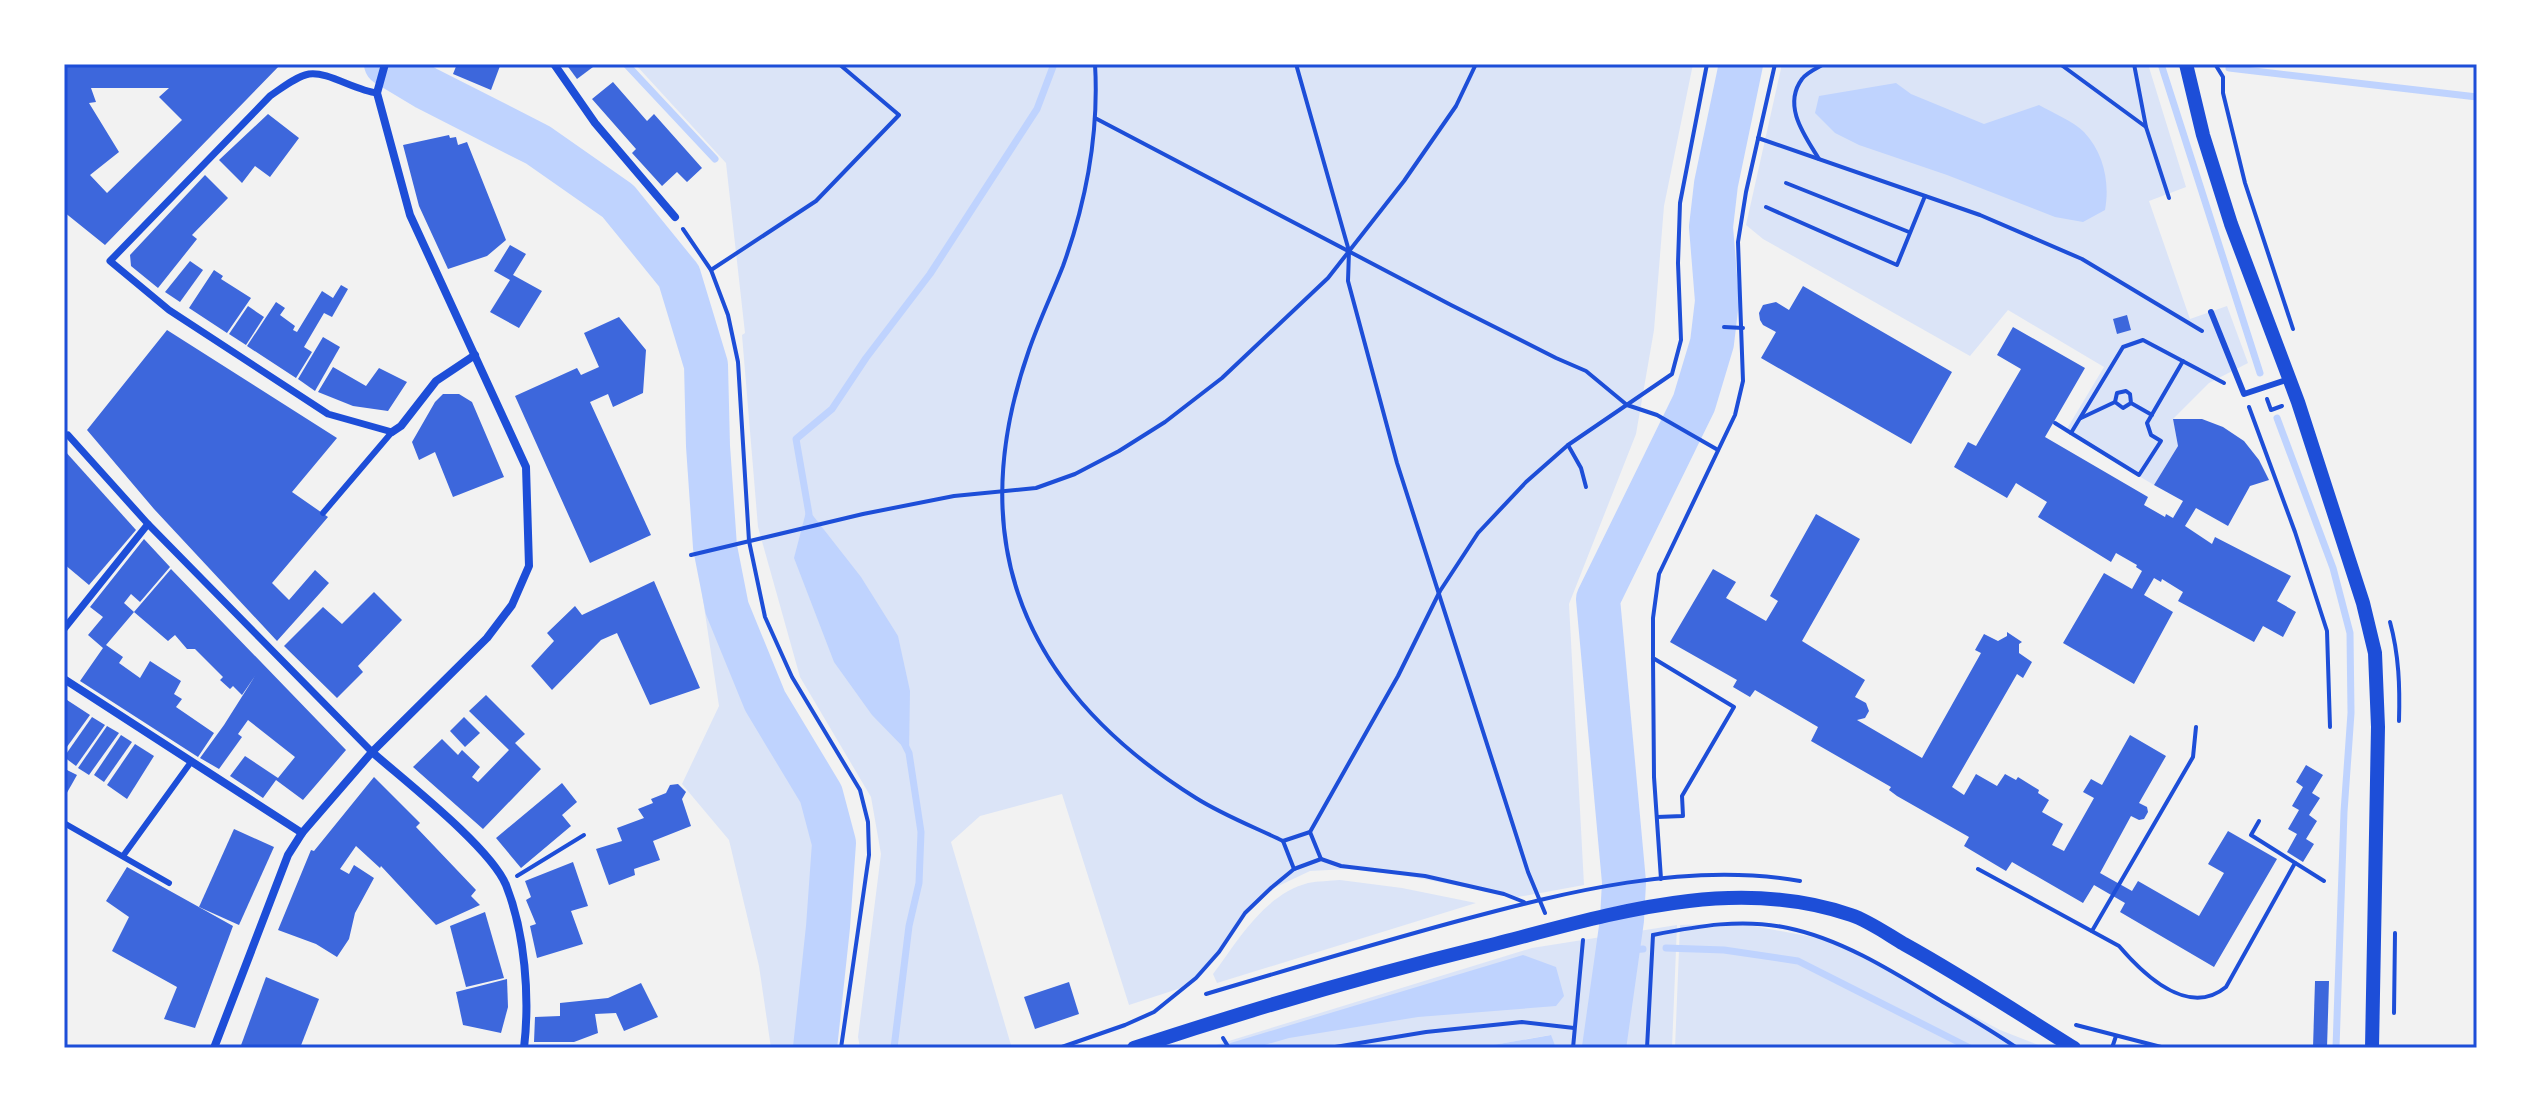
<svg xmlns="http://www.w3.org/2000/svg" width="2541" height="1112" font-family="'Nunito Sans',sans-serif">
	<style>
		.green { fill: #dbe4f7 }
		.water { fill: #bfd3fe }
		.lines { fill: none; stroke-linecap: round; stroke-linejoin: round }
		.stream { stroke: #bfd3fe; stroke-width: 7 }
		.river { stroke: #bfd3fe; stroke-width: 44 }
		.building { fill: #3d67dc; fill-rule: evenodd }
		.path { stroke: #1d4ed8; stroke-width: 4 }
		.service { stroke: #1d4ed8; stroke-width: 6 }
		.pedestrian { stroke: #1d4ed8; stroke-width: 7 }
		.minor { stroke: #1d4ed8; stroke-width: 8 }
		.tertiary { stroke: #1d4ed8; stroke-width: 14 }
		.neatline { fill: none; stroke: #1d4ed8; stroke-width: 3 }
	</style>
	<rect width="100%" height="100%" fill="#f2f2f2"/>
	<g class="green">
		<path d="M 635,64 L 1693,64 L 1664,206 L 1654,330 L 1636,434 L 1569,604 L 1584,885 L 1518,897 L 1402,875 L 1347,869 L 1310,871 L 1274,888 L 1239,919 L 1217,955 L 1187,986 L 1129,1005 L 1062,794 L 980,816 L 951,842 L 1011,1045 L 1004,1048 L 860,1048 L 858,1037 L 881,854 L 871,797 L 800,677 L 758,527 L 742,335 L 745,333 L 726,163 Z"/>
		<path d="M 1782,64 L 2148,64 L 2186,187 L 2149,201 L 2190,319 L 2227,306 L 2248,363 L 2209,383 L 2173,419 L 2178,446 L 2154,485 L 2065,432 L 2104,367 L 2008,310 L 1970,356 L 1763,239 L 1746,225 Z"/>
		<path d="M 700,580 L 735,673 L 807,791 L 820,848 L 800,1048 L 771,1048 L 759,966 L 729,840 L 682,784 L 719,706 Z"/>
		<path d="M 1340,880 L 1402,888 L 1476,903 L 1217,983 L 1213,974 C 1239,939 1264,895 1308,883 C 1318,881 1330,881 1340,880 Z"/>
		<path d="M 1738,923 L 1834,941 L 2000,1030 L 2046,1048 L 1675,1048 L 1680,925 Z"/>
		<path d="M 1677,925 L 1672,1048 L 1556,1048 L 1550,1035 L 1476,1048 L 1206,1048 L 1532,948 Z"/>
	</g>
	<g class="water">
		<path d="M 1896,83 L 1911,94 L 1984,124 L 2039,105 C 2053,113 2073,121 2084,132 C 2104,153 2110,183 2105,210 L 2083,222 L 2055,217 L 1947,175 L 1859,145 L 1835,133 L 1815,113 L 1819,96 Z"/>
		<path d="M 807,508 L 861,577 L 898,636 L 910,691 L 909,753 L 872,715 L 834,662 L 794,558 Z"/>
		<path d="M 1523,955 L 1556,967 L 1564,996 L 1556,1006 L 1418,1017 L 1289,1038 L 1254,1048 L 1214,1048 Z"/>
		<path d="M 1551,1035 L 1556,1048 L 1476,1048 Z"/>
	</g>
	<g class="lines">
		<g class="stream">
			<path d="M 626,64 L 715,159"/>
			<path d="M 2161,64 L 2260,373"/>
			<path d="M 2229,68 L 2477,97"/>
			<path d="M 2277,418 L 2333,568 L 2350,633 L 2351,713 L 2344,812 L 2336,1048"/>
			<path d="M 809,514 L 796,439 L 832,409 L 866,358 L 930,274 L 1037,109 L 1054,64"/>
			<path d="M 1666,948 L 1724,950 L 1798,961 L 1970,1048"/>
			<path d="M 1618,951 L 1643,949"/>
			<path d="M 894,1048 L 909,926 L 919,883 L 921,832 L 909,753 L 905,745"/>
		</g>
		<g class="river">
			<path d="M 386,64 L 426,88 L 538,145 L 618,201 L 679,276 L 706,365 L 708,446 L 715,547 L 727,608 L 765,701 L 821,794 L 834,843 L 828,927 L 815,1048"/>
			<path d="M 1604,1048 L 1622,920 L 1624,882 L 1598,599 L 1694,403 L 1712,343 L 1717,301 L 1711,227 L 1716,184 L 1741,64"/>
		</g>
	</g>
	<g class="building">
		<path d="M 64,64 L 281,64 L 105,245 L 64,212 ZM 91,88 L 169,88 L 159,97 L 182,120 L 107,193 L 90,175 L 119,152 L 89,103 L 96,102 Z"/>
		<path d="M 457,64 L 500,66 L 491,90 L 453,74 Z"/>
		<path d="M 566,64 L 597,64 L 577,79 Z"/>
		<path d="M 613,82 L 647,121 L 654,114 L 702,168 L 687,182 L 677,172 L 662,186 L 632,153 L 636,149 L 592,99 Z"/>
		<path d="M 268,114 L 299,138 L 270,177 L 255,166 L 242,183 L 219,160 Z"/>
		<path d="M 449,135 L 450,138 L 456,137 L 458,145 L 467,142 L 506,240 L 487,256 L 448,269 L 419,206 L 403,145 Z"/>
		<path d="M 205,175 L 228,198 L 192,235 L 197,239 L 158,288 L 131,266 L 130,255 Z"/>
		<path d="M 510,245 L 526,254 L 513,275 L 542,291 L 519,328 L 490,312 L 510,280 L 494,271 Z"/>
		<path d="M 190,261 L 203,270 L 180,302 L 165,292 Z"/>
		<path d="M 214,270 L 223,276 L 221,279 L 251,298 L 227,333 L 189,308 Z"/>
		<path d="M 341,285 L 348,289 L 332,317 L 324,313 L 304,347 L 312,352 L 296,378 L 247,346 L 276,302 L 285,308 L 280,315 L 295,326 L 293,330 L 297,332 L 322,291 L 333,298 Z"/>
		<path d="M 1803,286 L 1952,372 L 1911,444 L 1761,358 L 1776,332 L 1763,325 L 1760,320 L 1759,313 L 1763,305 L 1776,302 L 1789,310 Z"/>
		<path d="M 248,306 L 264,317 L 246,345 L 229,334 Z"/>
		<path d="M 2127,315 L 2131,330 L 2117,334 L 2113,319 Z"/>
		<path d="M 619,317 L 646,350 L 643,393 L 613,407 L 608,394 L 590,402 L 651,535 L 590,563 L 515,396 L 577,368 L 581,375 L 599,367 L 584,333 Z"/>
		<path d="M 2013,327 L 2085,368 L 2045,437 L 2148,497 L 2144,505 L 2165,517 L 2166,514 L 2173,518 L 2183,501 L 2154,485 L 2178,446 L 2173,419 L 2202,419 L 2223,427 L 2244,441 L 2259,460 L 2269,480 L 2250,486 L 2228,526 L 2196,508 L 2185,526 L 2212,544 L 2215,537 L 2291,576 L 2277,601 L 2296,612 L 2283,637 L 2263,626 L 2254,642 L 2178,601 L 2183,592 L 2162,579 L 2161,582 L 2154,578 L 2144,595 L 2173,612 L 2134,684 L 2063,643 L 2104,573 L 2132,589 L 2142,571 L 2136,567 L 2137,565 L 2116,553 L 2111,562 L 2038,517 L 2047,502 L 2024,488 L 2016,483 L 2007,498 L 1954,467 L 1968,442 L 1976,446 L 2021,369 L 1997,355 Z"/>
		<path d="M 167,330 L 337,438 L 292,492 L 328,517 L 272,583 L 289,600 L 315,570 L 329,583 L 277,641 L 154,509 L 87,430 Z"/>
		<path d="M 323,337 L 340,347 L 315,391 L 298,379 Z"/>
		<path d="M 333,367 L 366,386 L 379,368 L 407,382 L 388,411 L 353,406 L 318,392 Z"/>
		<path d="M 443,394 L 459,394 L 472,402 L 504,477 L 453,497 L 435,452 L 419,460 L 412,442 L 435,402 Z"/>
		<path d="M 64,450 L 136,530 L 89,585 L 64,564 Z"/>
		<path d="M 1816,514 L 1860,539 L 1802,641 L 1865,680 L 1855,697 L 1866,703 L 1869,711 L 1865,718 L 1857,720 L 1922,758 L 1981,653 L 1975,650 L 1984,634 L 1998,641 L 2007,636 L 2007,632 L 2022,642 L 2019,644 L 2019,653 L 2032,662 L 2023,678 L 2017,674 L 1952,787 L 1964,795 L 1976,774 L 1997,786 L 2005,774 L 2016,780 L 2018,777 L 2039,790 L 2038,793 L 2049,800 L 2042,812 L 2063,824 L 2052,845 L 2064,851 L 2094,798 L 2083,792 L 2091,779 L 2102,785 L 2130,735 L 2166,756 L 2139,803 L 2147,807 L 2148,812 L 2144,819 L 2139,820 L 2131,816 L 2100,873 L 2132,891 L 2138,881 L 2199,916 L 2224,873 L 2208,864 L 2228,831 L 2277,859 L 2214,967 L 2120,912 L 2125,903 L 2094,885 L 2083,903 L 2012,862 L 2006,871 L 1964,846 L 1969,837 L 1897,796 L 1889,790 L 1891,787 L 1811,741 L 1818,727 L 1755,690 L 1750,697 L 1733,687 L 1737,680 L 1670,642 L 1713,569 L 1736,582 L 1726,598 L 1766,621 L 1778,601 L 1770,596 Z"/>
		<path d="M 144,539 L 170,567 L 140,602 L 131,594 L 124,603 L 134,612 L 171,569 L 346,750 L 303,800 L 276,780 L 263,798 L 230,776 L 245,756 L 278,778 L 295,757 L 248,720 L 238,734 L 242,737 L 219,769 L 200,758 L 224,725 L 255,676 L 242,695 L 233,686 L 230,689 L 220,680 L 223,677 L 195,649 L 187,649 L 175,635 L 168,641 L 134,612 L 106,645 L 123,657 L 119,663 L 140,678 L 150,661 L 181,681 L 174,694 L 182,699 L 176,707 L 214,733 L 198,757 L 80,681 L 103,648 L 88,635 L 103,617 L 90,607 Z"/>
		<path d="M 654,581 L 700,688 L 650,705 L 617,633 L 601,640 L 552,690 L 531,666 L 554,641 L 547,633 L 575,606 L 582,615 Z"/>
		<path d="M 374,592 L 402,620 L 358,666 L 363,672 L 337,698 L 284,646 L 323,607 L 342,624 Z"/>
		<path d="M 486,695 L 525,734 L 515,743 L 541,769 L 483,829 L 413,767 L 442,739 L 458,755 L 462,750 L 480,767 L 472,777 L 478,782 L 509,750 L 469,711 Z"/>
		<path d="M 64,698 L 90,715 L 64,751 Z"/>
		<path d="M 92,717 L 105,725 L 76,766 L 64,757 Z"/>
		<path d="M 464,717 L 480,733 L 465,747 L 450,731 Z"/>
		<path d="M 107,726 L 119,733 L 89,775 L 78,768 Z"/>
		<path d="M 121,735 L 132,742 L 104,782 L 94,775 Z"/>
		<path d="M 135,744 L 154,756 L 127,799 L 107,785 Z"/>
		<path d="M 2306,765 L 2323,775 L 2312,793 L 2320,798 L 2309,815 L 2317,821 L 2306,839 L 2314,844 L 2303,862 L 2287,852 L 2297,834 L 2288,829 L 2299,810 L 2292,806 L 2303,787 L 2296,782 Z"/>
		<path d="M 65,769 L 77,775 L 64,798 L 64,771 Z"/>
		<path d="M 374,777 L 420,823 L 416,827 L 476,890 L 471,896 L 480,905 L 436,925 L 381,866 L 380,868 L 356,846 L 340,869 L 349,874 L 354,865 L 374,878 L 355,913 L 349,939 L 337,957 L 316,944 L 278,930 L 311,850 L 314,851 Z"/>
		<path d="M 562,783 L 577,802 L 562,815 L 571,826 L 521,868 L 496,838 Z"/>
		<path d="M 678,784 L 686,792 L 682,799 L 691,826 L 653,841 L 660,860 L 634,869 L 635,875 L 609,885 L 596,849 L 622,841 L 617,828 L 644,818 L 638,809 L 653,803 L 651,799 L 666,793 L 670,785 Z"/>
		<path d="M 234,829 L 274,847 L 239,925 L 199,907 Z"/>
		<path d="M 573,862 L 588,906 L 571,911 L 583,944 L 537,958 L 530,926 L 536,924 L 526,900 L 531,897 L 525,881 Z"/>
		<path d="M 127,867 L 233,926 L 195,1028 L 164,1019 L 177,987 L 112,951 L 129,917 L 106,901 Z"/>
		<path d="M 485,912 L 504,978 L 466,987 L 450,926 Z"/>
		<path d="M 266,977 L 319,999 L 300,1048 L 240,1048 Z"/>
		<path d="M 507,979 L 508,1007 L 501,1033 L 463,1025 L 456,992 Z"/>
		<path d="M 2315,981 L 2329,981 L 2327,1048 L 2313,1048 Z"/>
		<path d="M 1069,982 L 1079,1014 L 1035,1029 L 1024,997 Z"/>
		<path d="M 641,983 L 658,1017 L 624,1031 L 616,1013 L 595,1014 L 598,1033 L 574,1042 L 534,1042 L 535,1017 L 560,1016 L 560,1003 L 608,998 Z"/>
	</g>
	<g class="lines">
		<g class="path">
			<path d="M 1095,64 C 1099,132 1086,202 1063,266 C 1052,294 1039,321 1029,350 C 961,544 1025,691 1196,798 C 1223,815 1254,827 1283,841 L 1294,869"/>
			<path d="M 1296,64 L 1349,251 L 1348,281 L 1397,463 L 1528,872 L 1545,913"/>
			<path d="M 2060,64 L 2146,127 L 2169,198"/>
			<path d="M 2134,64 L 2146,127"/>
			<path d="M 2215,64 L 2223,77 L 2223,93 L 2245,183 L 2293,329"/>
			<path d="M 1095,118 L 1451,305 L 1556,358 L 1586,371 L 1627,405 L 1657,415 L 1718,450"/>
			<path d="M 1758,138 L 1980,215 L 2082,259 L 2202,331"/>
			<path d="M 1819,159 C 1805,136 1782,106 1802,79 C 1806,73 1817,68 1824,64"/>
			<path d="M 1786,183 L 1909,232"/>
			<path d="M 1766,207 L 1897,265 L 1925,196"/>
			<path d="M 683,229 L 711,270 L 728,315 L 738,362 L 749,541 L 765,617 L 792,677 L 860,790 L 868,822 L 869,855 L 841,1048"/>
			<path d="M 711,270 L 816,201 L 899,115 L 839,64"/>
			<path d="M 1724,327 L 1743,328"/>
			<path d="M 2267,399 L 2271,410 L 2282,406"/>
			<path d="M 2131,403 L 2123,408 L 2115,402 L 2117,393 L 2126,391 L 2130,394 L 2131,403 L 2152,415"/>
			<path d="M 2249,407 L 2295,532 L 2327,631 L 2330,727"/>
			<path d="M 2081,418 L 2115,402"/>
			<path d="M 2055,423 L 2071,433 L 2123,347 L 2143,340 L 2224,383"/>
			<path d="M 2071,433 L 2139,475 L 2161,441 L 2151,435 L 2147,423 L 2183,361"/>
			<path d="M 1568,445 L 1581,468 L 1586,487"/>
			<path d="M 691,555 L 863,514 L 954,496 L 1036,488 L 1075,474 L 1119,451 L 1165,422 L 1222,378 L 1328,278 L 1404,181 L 1456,106 L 1476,64"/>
			<path d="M 2390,622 C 2399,655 2400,687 2399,721"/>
			<path d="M 1653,658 L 1734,707 L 1682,796 L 1683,816 L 1657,817"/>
			<path d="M 2259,821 L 2251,835 L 2324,881"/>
			<path d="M 1310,832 L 1321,859"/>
			<path d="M 1283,841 L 1310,832 L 1398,676 L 1440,591 L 1478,533 L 1526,482 L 1568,445 L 1672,374 L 1681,340 L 1678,263 L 1680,203 L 1707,64"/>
			<path d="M 1978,869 L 2119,946 C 2143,974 2188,1018 2226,987 L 2295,863"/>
			<path d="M 517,876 L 584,835"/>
			<path d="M 1661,879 L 1654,777 L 1653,658 L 1653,618 L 1659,574 L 1735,415 L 1743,381 L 1738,242 L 1746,192 L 1775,64"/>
			<path d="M 2092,931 L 2193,757 L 2196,727"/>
			<path d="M 1653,935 C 1698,926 1742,918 1788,928 C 1841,939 1892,971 1938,999 C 1965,1015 1991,1030 2017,1048"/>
			<path d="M 1206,994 C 1290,969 1373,944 1458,921 C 1566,892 1687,861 1800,881"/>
			<path d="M 2394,1013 L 2395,933"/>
			<path d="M 2076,1025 L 2165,1048"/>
			<path d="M 1223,1038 L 1229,1048"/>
			<path d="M 1059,1048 L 1125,1025 L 1154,1012 L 1196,978 L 1219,952 L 1245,913 L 1271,888 L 1294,869 L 1321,859 L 1341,866 L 1425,876 L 1504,894 L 1524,902"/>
			<path d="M 1329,1048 L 1426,1032 L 1522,1022 L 1574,1028"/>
			<path d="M 1573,1048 L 1583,940"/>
			<path d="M 1647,1048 L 1653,935"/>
			<path d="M 2112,1048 L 2116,1036"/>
		</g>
		<g class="service">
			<path d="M 2211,312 L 2244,394 L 2289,379"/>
			<path d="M 323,513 L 392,432"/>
			<path d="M 64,823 L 169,883"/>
			<path d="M 123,856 L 191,762"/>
		</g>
		<g class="pedestrian">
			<path d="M 377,93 C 356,91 327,71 309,74 C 295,77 282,88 270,96 L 110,261 L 169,310 L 328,414 L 392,432"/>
			<path d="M 68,435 L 148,524 L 372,752"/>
			<path d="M 64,629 L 148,524"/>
		</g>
		<g class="minor">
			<path d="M 554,64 L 595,123 L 675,217"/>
			<path d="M 392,432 L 401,426 L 436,381 L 475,355"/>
			<path d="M 64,679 L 302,833"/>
			<path d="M 372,752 C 405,781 490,847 506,885 C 525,933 530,997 524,1048"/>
			<path d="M 214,1048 L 288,855 L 302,833 L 372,752 L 487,638 L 512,605 L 529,566 L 526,467 L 410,215 L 377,93 L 385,64"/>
		</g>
		<g class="tertiary">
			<path d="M 2186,64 L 2203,135 L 2231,224 L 2298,402 L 2363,603 L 2375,653 L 2378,727 L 2372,1048"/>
			<path d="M 1134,1048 C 1249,1010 1365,976 1483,947 C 1602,917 1729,873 1851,915 C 1869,921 1887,934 1904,944 C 1962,976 2018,1013 2074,1048"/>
		</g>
	</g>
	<rect width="2541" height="1112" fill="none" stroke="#ffffff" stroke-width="132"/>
	<rect x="66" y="66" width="2409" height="980" class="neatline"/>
</svg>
